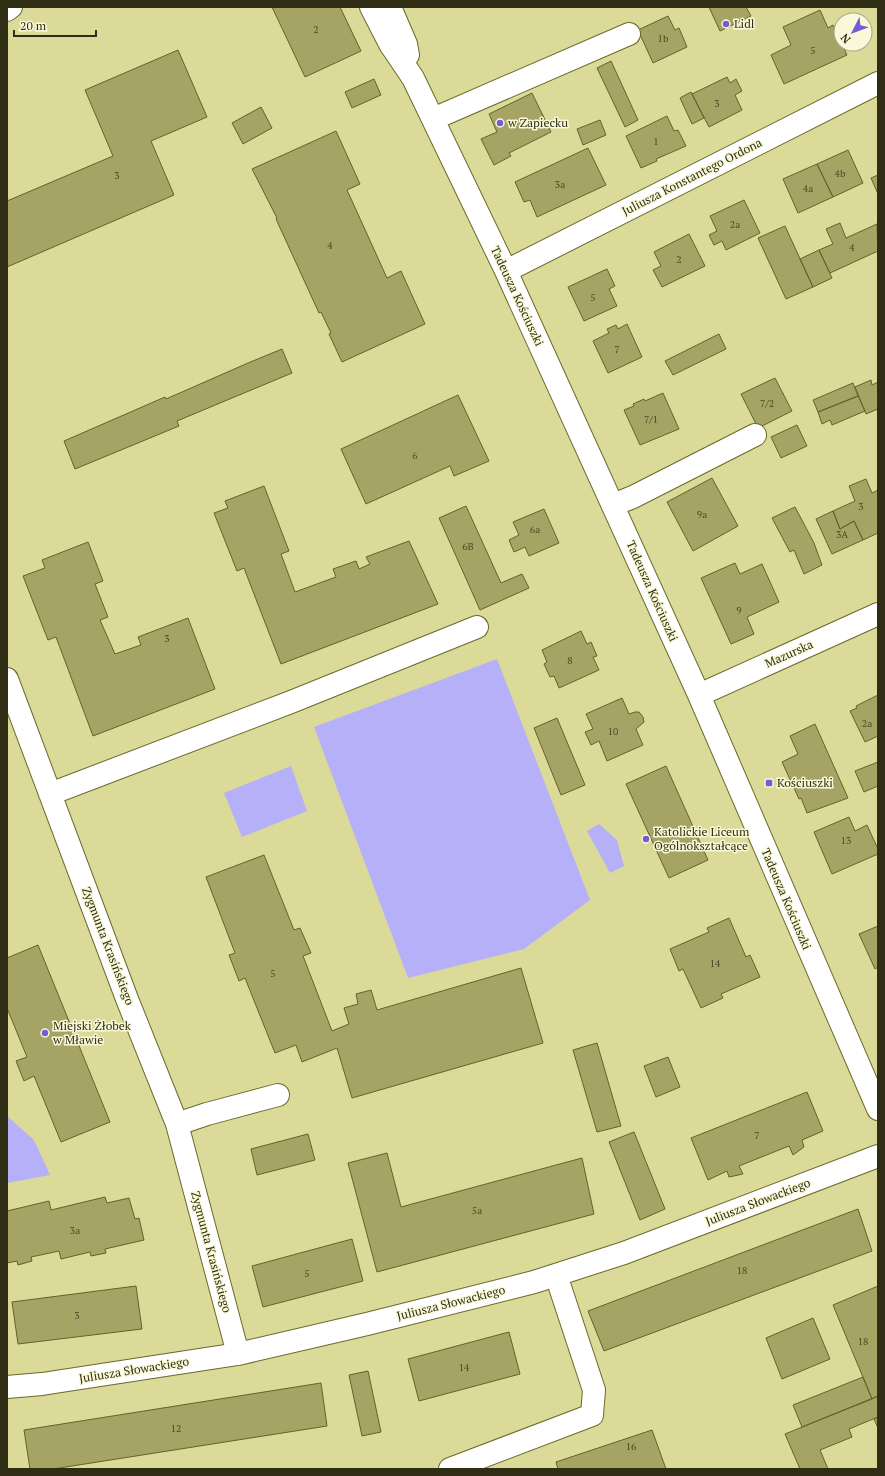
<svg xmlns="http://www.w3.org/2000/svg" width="885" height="1476" viewBox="0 0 885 1476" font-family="'PT Serif',serif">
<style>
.green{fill:#b6b0f9}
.building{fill:#a5a464;stroke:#656323}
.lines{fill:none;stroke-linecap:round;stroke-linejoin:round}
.minor-casing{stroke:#6b692a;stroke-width:24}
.minor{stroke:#fff;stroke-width:22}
.poi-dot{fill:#735dd7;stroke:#f9f9d9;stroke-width:1.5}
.labels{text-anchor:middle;stroke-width:3;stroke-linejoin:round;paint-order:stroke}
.number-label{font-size:10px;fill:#4c4c28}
.poi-label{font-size:12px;fill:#2f2e14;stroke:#f9f9d9;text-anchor:start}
.street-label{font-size:12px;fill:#2f2e14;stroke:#f9f9d9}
</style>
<rect width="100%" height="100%" fill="#dbda99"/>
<path class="green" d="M497,659L590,900L524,949L408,978L314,727Z
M291,766L307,811L242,837L224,793Z
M599,824L617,840L624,866L610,873L587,831Z
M7,1116L34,1140L50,1175L7,1183Z"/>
<path class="building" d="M272,7H340L361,51L305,77Z
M709,7H746L751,16L720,31Z
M820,10L828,28L833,25L847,55L784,84L771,55L791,45L783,27Z
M668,16L675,30L679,28L687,47L653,63L638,30Z
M178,50L207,117L151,141L174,195L7,267V201L113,156L85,90Z
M611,61L638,120L625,127L597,68Z
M727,77L730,83L736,79L742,91L735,95L742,110L709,127L692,94Z
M374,79L381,95L352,108L345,92Z
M691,92L704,118L692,124L680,98Z
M532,93L551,132L509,153L511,156L494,165L481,139L497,132L489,114Z
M261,107L272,128L243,144L232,123Z
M667,116L674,131L678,130L686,146L656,159L657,161L641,168L626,136Z
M600,120L606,135L583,145L577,129Z
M336,131L360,184L347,190L387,278L401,271L425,324L342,362L329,334L331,333L321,312L319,313L276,219L277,218L252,169Z
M588,148L606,185L537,217L530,200L524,202L515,182Z
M848,150L863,183L833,197L817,164Z
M817,164L833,197L798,213L783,179Z
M878,175V194L871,178Z
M744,200L760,233L726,250L722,241L714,245L709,235L717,231L710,216Z
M840,223L846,238L877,224L878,251L830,273L819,250L833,244L826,229Z
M785,226L813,287L786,299L758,238Z
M689,234L705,266L662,287L653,270L661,266L654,252Z
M819,250L832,278L813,287L800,259Z
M607,269L615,286L609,289L617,306L584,321L568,287Z
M627,324L642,357L608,373L593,341L609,333L607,329L616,325L618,329Z
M719,334L726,349L673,375L665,361Z
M282,349L292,373L177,421L179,426L75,469L64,441L165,397L166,399L248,363Z
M775,378L792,411L758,428L741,394Z
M871,380L872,385L878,382V409L866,414L855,387Z
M853,383L858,396L818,412L813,400Z
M663,393L679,429L640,445L624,410L634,406L633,404L644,399L645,401Z
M458,395L489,461L454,476L450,466L366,504L341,449Z
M858,396L865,411L832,425L830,420L822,424L818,412Z
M797,425L807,446L781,458L771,437Z
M712,478L738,526L693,551L667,502Z
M866,479L872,493L878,490V533L863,540L854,521L840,529L833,511L855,501L849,486Z
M264,486L289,551L281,554L295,592L336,577L333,569L356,561L359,569L370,564L366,557L409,541L438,604L281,664L244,568L237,571L214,513L228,508L225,501Z
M466,506L501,583L522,574L529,588L480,610L439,518Z
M795,507L814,543L822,565L804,574L794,550L790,552L772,518Z
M544,509L559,543L529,556L525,547L514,552L509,540L519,535L513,522Z
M833,511L840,529L854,521L863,540L832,554L816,519Z
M88,542L103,581L95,584L108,617L100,620L115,654L141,645L138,637L188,618L215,689L93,736L56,637L48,640L23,576L45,568L42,560Z
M735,563L740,574L762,564L779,602L747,617L754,634L731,644L701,578Z
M581,631L587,644L591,642L597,656L593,657L599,670L559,688L554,676L550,677L544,664L547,662L542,650Z
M878,695V736L865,742L850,711L857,708L856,706Z
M622,698L629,714L635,712H639L643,717L644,722L636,729L643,745L607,761L599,741L591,745L585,732L593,729L586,714Z
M557,718L585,785L561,795L534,728Z
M815,724L848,798L807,813L801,798L799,799L782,762L798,754L790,736Z
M878,762V786L864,792L855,771Z
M666,766L708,860L669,878L626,784Z
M849,817L855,831L867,825L878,849V854L832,874L814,832Z
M264,855L294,930L300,928L311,953L303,956L332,1031L349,1024L344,1008L358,1004L356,994L371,990L377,1010L521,968L543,1043L352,1098L337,1048L302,1062L296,1045L275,1053L245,978L239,981L229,955L235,953L206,877Z
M729,918L746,957L750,955L760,977L721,994L723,998L701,1008L683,969L679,971L670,949L709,932L707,928Z
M878,926V967L875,969L859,934Z
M38,945L110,1122L61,1142L34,1076L24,1081L16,1061L27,1057L7,1008V958Z
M597,1043L621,1126L597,1132L573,1050Z
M668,1057L680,1087L656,1097L644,1066Z
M807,1092L823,1131L802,1140L804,1147L793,1155L789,1146L739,1166L743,1174L729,1177L727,1171L708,1180L691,1138Z
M634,1132L665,1209L640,1220L609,1142Z
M308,1134L315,1160L257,1175L251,1149Z
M387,1153L401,1207L582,1158L594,1214L377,1272L348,1163Z
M105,1197L107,1203L129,1198L135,1219L139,1218L144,1240L105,1249L106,1253L91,1256L90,1252L61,1259L59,1251L31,1257L32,1261L18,1265L17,1261L7,1263V1211L49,1201L51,1210Z
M858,1209L872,1251L604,1351L588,1311Z
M352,1239L363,1281L263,1307L252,1266Z
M136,1286L142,1329L18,1344L12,1302Z
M878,1286V1396L872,1399L833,1305Z
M813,1318L830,1359L782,1379L766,1338Z
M509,1332L520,1374L419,1401L408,1359Z
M368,1371L381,1432L362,1436L349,1375Z
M863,1377L872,1399L802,1427L793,1405Z
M321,1383L327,1426L53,1469H30L24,1430Z
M878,1396V1417L849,1429L852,1437L820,1450L828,1469H800L785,1434Z
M878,1417V1428L874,1419Z
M652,1430L666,1469H558L556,1462Z"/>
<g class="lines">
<g class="minor-casing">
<path id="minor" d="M371,7L390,44L413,78L506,271L699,695L878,1109
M390,7L406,44L408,55
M7,10L11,7
M433,119L629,34
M506,271L878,83
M613,505L633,497L755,435
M7,679L127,999L177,1124L238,1354
M699,695L878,614
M50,794L291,702L477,627
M177,1124L207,1114L278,1095
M7,1387L42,1384L238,1354L367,1324L534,1282L624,1253L878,1156
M450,1469L592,1415L594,1390L556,1275"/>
</g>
<use href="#minor" class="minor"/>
</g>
<g class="poi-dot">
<circle cx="726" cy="24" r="4"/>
<circle cx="500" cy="123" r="4"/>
<rect x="765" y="779" width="8" height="8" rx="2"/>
<circle cx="646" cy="839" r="4"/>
<circle cx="45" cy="1033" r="4"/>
</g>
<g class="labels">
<g class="number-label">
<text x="316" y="33">2</text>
<text x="663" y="42">1b</text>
<text x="813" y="54">5</text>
<text x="717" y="107">3</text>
<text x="656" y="145">1</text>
<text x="840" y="177">4b</text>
<text x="117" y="179">3</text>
<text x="560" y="188">3a</text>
<text x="808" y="192">4a</text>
<text x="735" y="228">2a</text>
<text x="330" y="249">4</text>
<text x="852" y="251">4</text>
<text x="679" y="263">2</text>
<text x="593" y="301">5</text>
<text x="617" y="353">7</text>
<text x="767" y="407">7/2</text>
<text x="651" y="423">7/1</text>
<text x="415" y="459">6</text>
<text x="861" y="510">3</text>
<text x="702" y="518">9a</text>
<text x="535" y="533">6a</text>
<text x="842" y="538">3A</text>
<text x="468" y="550">6B</text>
<text x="739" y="614">9</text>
<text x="167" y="642">3</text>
<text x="570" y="664">8</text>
<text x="867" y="727">2a</text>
<text x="613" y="735">10</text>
<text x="846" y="844">13</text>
<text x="715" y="967">14</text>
<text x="273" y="977">5</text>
<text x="757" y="1139">7</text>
<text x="477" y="1214">5a</text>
<text x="75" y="1234">3a</text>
<text x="742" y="1274">18</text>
<text x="307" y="1277">5</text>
<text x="77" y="1319">3</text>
<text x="863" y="1345">18</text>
<text x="464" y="1371">14</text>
<text x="176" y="1432">12</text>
<text x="631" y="1450">16</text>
</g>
<g class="poi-label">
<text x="734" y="28">Lidl</text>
<text x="508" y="127">w Zapiecku</text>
<text x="777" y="787">Kościuszki</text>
<text x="654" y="836">Katolickie Liceum<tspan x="654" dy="14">Ogólnokształcące</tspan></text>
<text x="53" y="1030">Miejski Żłobek<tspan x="53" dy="14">w Mławie</tspan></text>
</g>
<g class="street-label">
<text transform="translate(692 177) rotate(-27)" y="4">Juliusza Konstantego Ordona</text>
<text transform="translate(517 296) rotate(65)" y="4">Tadeusza Kościuszki</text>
<text transform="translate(652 591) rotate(66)" y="4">Tadeusza Kościuszki</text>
<text transform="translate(789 654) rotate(-24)" y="4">Mazurska</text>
<text transform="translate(786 899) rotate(67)" y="4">Tadeusza Kościuszki</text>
<text transform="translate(108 946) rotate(69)" y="4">Zygmunta Krasińskiego</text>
<text transform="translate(758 1202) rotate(-21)" y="4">Juliusza Słowackiego</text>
<text transform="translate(211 1252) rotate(75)" y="4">Zygmunta Krasińskiego</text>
<text transform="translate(451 1303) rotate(-14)" y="4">Juliusza Słowackiego</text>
<text transform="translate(134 1370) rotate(-9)" y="4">Juliusza Słowackiego</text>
</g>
</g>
<rect width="885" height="1476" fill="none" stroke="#2f2e14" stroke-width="16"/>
<g transform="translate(853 32) rotate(228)"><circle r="19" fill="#f9f9d9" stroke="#a8a88a"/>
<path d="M0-3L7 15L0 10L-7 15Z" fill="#735dd7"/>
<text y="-6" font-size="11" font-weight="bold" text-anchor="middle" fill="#2f2e14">N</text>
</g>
<path d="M14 30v6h82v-6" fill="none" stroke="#2f2e14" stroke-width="2"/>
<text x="20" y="30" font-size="12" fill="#2f2e14" stroke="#f9f9d9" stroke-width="3" paint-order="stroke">20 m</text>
</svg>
